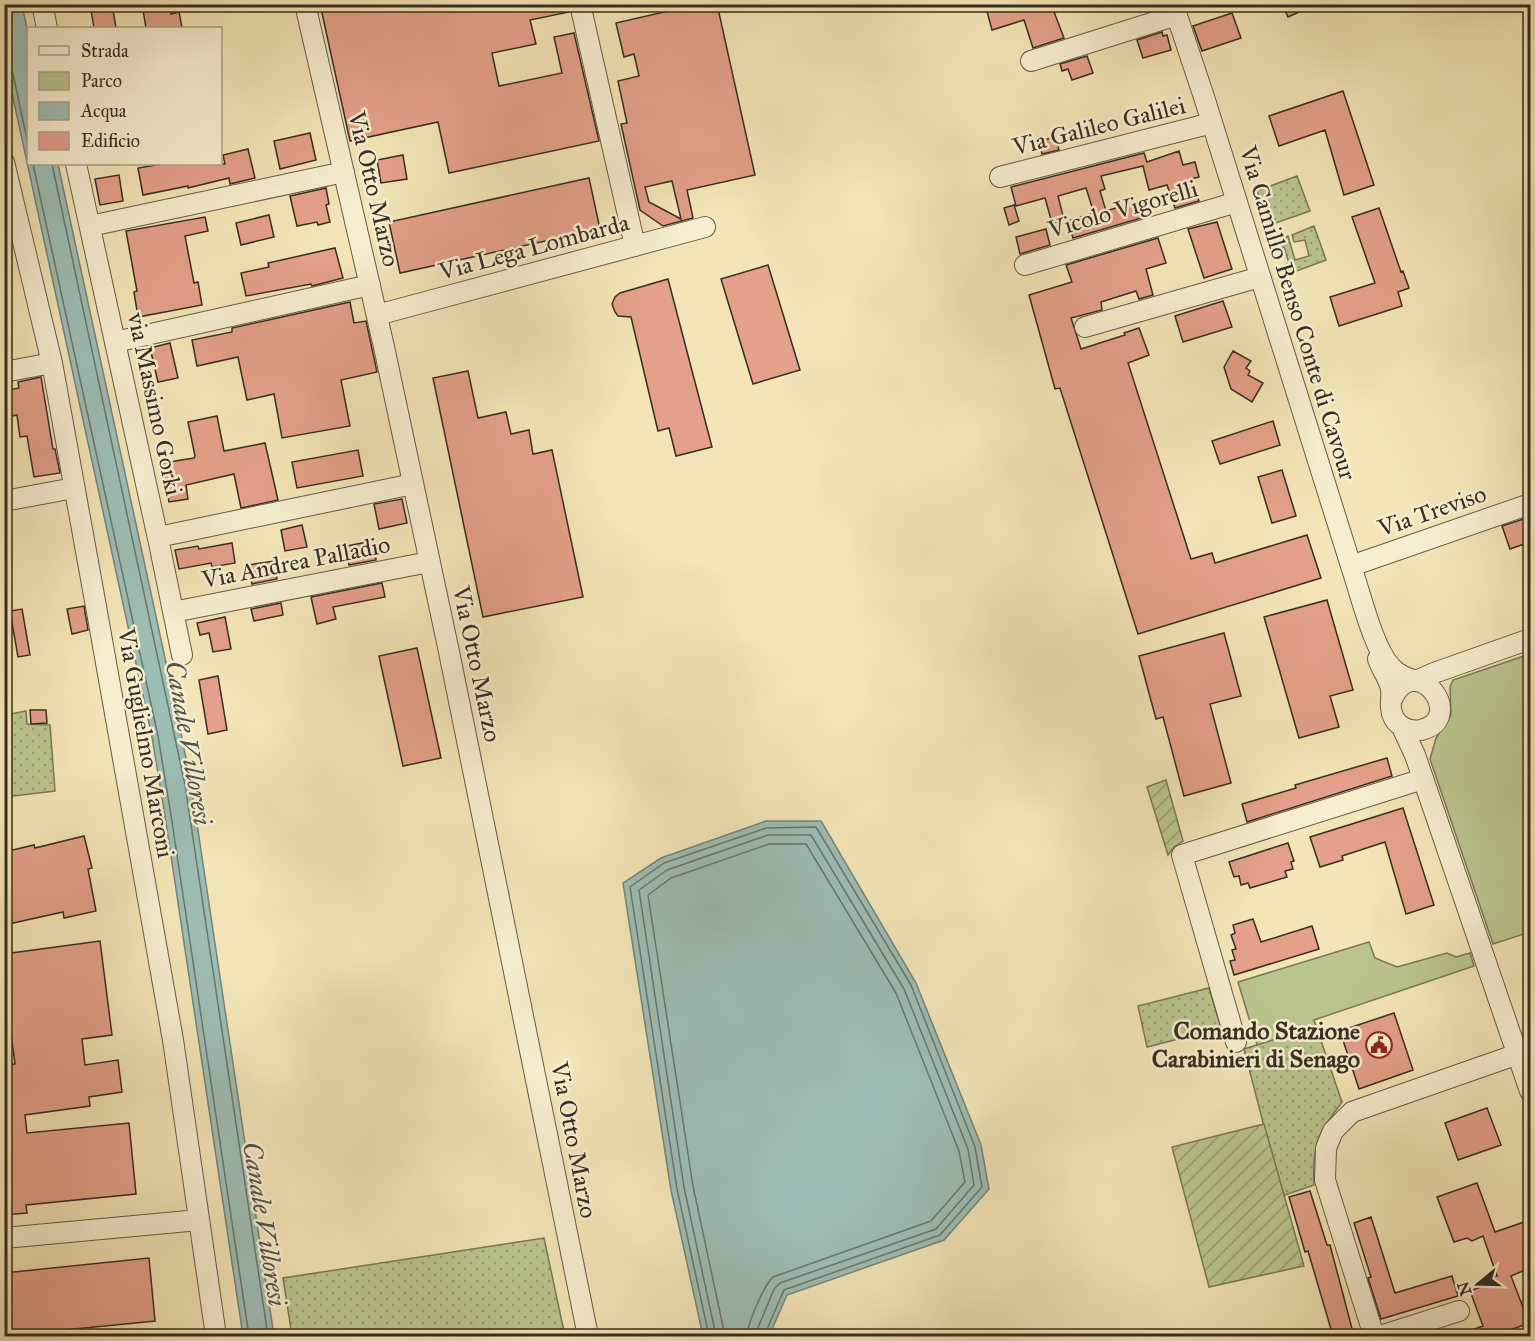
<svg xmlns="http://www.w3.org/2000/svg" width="1535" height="1341" viewBox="0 0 1535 1341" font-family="'IM FELL Great Primer',serif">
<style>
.grass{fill:url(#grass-dots);stroke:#797958;stroke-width:1.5}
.park{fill:#bac58e;stroke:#797958;stroke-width:1.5}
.garden{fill:url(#garden-furrows);stroke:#797958;stroke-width:1.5}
.water{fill:#9dbeb5;stroke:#75847b;stroke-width:1.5}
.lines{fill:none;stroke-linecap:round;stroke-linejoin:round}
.shore{stroke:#6a766c;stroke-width:1.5}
.building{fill:#e4a08a;stroke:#382d23;stroke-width:1.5;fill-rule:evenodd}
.minor-casing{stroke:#675b48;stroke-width:22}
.minor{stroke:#f7eed0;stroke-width:20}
.labels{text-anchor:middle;stroke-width:5;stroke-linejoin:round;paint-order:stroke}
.street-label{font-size:24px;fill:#382d23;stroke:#f7eed0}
.poi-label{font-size:24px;font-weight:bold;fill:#382d23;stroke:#f7eed0;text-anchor:end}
.water-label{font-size:26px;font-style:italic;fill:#515148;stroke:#f7eed0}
</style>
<defs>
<pattern id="grass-dots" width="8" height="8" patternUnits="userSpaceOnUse" patternTransform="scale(1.5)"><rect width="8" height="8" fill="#bac58e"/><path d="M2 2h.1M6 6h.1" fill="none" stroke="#98a074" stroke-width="1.8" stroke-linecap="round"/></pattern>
<pattern id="garden-furrows" width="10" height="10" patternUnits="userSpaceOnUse" patternTransform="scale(1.5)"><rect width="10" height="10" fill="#bac58e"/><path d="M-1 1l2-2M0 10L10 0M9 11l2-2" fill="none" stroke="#98a074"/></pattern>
</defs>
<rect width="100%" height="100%" fill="#f3e5b7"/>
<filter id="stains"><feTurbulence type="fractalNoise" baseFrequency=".00333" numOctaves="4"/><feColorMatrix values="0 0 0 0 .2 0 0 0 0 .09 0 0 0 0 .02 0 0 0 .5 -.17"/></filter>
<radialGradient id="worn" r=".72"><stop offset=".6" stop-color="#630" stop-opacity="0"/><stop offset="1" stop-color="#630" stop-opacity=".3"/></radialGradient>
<path class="grass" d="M1297,176L1310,211L1270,225L1257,191Z
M1314,226L1326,260L1286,275L1283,266L1289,263L1284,247L1277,249L1275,241L1288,236L1295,260L1309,256L1305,240L1294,242L1292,235Z
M26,711L27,724L50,725L55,791L5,797V715Z
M1209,988L1221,1028L1147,1047L1138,1006Z
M1316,1026L1342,1102C1318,1134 1312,1144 1314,1185L1282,1196L1244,1049Z
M544,1238L565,1336H292L283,1278Z"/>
<path class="park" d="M1530,654V932L1493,944L1430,759L1436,738L1451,715L1450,687L1453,680Z
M1369,942L1375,958L1397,967L1447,953L1456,957L1470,953L1474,966L1314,1020L1316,1026L1257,1045L1238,982Z"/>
<path class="garden" d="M1166,780L1183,841L1174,847L1168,855L1147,787Z
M1264,1124L1304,1266L1209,1287L1172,1147Z"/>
<path class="water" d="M4,5H22L28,33V164H58L178,718L191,784L274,1336H243L165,816L152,737L5,61Z
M766,821H821L916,983L981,1145L989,1189L944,1240L787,1295L769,1336H703L671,1190L623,883L661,858Z"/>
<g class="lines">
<path class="shore" d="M4,68L10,69L13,74L28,144
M33,164L158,736L171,815L249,1336
M52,164L185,785L268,1336
M709,1336L677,1189L630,887L664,863L766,828L816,827L911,985L975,1147L982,1187L940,1235L784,1290L764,1336
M716,1336L684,1187L639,890L667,870L768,835H811L904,989L968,1149L974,1185L936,1229L780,1283L774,1289L757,1330L756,1336
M725,1336L693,1186L648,895L671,878L769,844H806L896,993L959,1151L965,1182L931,1221L773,1277C763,1287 748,1322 747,1336"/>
</g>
<path class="building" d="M90,4H112L116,28H94Z
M142,4H169L171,14L179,12L182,28H146Z
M320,4H568L569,12L530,20L536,44L492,53L499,86L562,73L554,37L574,33L599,141L449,173L438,122L350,141Z
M699,4H717L755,175L687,190L693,218L663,226L640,210L621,124L627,123L618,81L639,76L634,54L624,57L616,23ZM672,181L681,219L649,202L645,187Z
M985,4H1051L1064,38L1033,48L1024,20L992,30Z
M1282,4H1317L1288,17Z
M1232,13L1241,38L1202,51L1193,26Z
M1162,32L1163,36L1167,35L1171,50L1143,58L1137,40Z
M1087,56L1093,73L1072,80L1068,69L1062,71L1060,64Z
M1343,91L1374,185L1344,195L1325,130L1279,146L1269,116Z
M310,133L316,160L280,169L274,141Z
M1056,137L1059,150L1042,154L1039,141Z
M248,149L255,178L230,184L229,178L188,188V186L143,195L138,168L162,164H225L223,155Z
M1179,151L1183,165L1195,162L1199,177L1191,179L1199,201L1175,208L1167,185L1149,190L1143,166L1101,176L1105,189L1100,191L1106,211L1143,200L1148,216L1073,238L1068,221L1094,213L1086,188L1058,196L1064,220L1052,223L1045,198L1016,206L1011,187L1144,153L1147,162Z
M403,155L407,179L381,183L377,160Z
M119,175L123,201L100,205L95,179Z
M589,178L600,229L400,273L389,222Z
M326,188L329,204L326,205L330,222L318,225L317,222L297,226L290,196Z
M1014,205L1019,221L1009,225L1004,208Z
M1379,208L1401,272L1403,271L1409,288L1398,292L1402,306L1339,326L1330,297L1375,283L1352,217Z
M269,215L274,237L241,245L236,223Z
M205,217L208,231L185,236L194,283L198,282L202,305L138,317L134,292L137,291L126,231Z
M1217,222L1232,269L1204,278L1188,229Z
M1046,229L1050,245L1020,254L1016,237Z
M1158,238L1166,263L1146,269L1153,295L1139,299L1136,291L1101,302L1102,310L1071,318L1081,349L1125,335L1124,333L1139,328L1149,355L1128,363L1191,559L1212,553L1215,563L1307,535L1321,578L1138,634L1060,388L1055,389L1029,295L1072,282L1066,265Z
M335,248L343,278L312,286L311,284L246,296L241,273L269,267L268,263Z
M768,265L800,370L753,384L721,279Z
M668,279L712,447L676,456L669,428L658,431L631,317L618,316L615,312L612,304L615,297L620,293Z
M1223,301L1232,327L1183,342L1175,316Z
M350,302L354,323L366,321L377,372L341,380L350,426L282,438L274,394L247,400L238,357L197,366L192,340L232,332V328Z
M170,343L178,378L158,382L150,348Z
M1233,351L1251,361L1246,368L1250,371L1248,375L1263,383L1252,402L1231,389L1224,367Z
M468,371L478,418L506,412L511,434L529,430L533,454L552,450L583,597L483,617L433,378Z
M41,377L53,449H55L60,473L34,477L27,436L20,437L17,415L4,418V391L19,388L18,382Z
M217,416L224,451L265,443L278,500L241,508L234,474L186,485L188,499L169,502L162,463L194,458L195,456L188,422Z
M1273,421L1280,445L1220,464L1212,441Z
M358,450L363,476L297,488L292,462Z
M1282,470L1296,516L1272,523L1258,477Z
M402,499L407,523L379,529L374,504Z
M1530,517V542L1510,549L1502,526Z
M302,525L307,547L285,551L281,530Z
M373,541L376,560L349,565L346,546Z
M232,543L235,563L212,567L211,563L179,569L175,550L198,546L199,549Z
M274,561L277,579L252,584L248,565Z
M382,583L385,597L333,607L336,619L317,624L311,597Z
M1327,600L1353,690L1330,696L1339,727L1299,738L1264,617Z
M281,603L283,615L254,621L251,609Z
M84,606L88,630L72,634L67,609Z
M22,609L30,655L18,657L10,611Z
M225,617L231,649L213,652L209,633L200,635L197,623Z
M1224,633L1241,696L1210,704L1231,783L1184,796L1163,717L1156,719L1139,656Z
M417,648L441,758L403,766L379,656Z
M218,676L227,730L208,734L199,680Z
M30,710H46L47,723L31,724Z
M1387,758L1392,776L1247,822L1242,804L1296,788L1295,785Z
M1403,808L1434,905L1406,914L1385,842L1342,856L1343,860L1320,867L1310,837Z
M84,836L92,868L88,869L96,911L64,918L63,912L4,925V852L34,845L35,848Z
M1288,843L1294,861L1291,862L1293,869L1285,871L1287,877L1250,888L1248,883L1241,885L1239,876L1234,877L1229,862Z
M1253,919L1261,942L1312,926L1319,949L1234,975L1230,961L1235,960L1232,950L1236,949L1231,935L1235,933L1233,925Z
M100,941L112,1035L82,1039L85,1065L118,1060L122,1092L89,1097L90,1106L25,1115L27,1133L129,1123L136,1194L26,1205L27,1213L4,1215V1066L15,1064L4,983V954Z
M1394,1013L1413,1070L1359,1089L1340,1031Z
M1487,1108L1501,1145L1458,1160L1445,1123Z
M1477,1183L1495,1232L1527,1221L1530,1230V1268L1511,1276L1529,1323L1494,1336H1457V1335L1483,1326L1470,1291L1486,1285L1489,1278L1497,1276L1483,1236L1472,1241L1467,1238L1454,1242L1437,1197Z
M1310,1191L1327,1245H1330L1354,1336H1333L1308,1251L1305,1252L1289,1197Z
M1371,1217L1395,1293L1452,1276L1458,1296L1381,1319L1368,1278L1371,1277L1354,1223Z
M149,1258L155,1321L4,1336V1273Z"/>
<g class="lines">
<g class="minor-casing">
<path id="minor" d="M42,4L47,28
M305,4L384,347L448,647L588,1336
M580,4L635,246
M1173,4L1204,97L1351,566C1360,592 1373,648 1391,667C1398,675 1407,678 1416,681L1434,673L1530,639
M1031,61L1177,15
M4,162L52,363L97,612L173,1040L216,1336
M76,164L159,543L182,655
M1000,177L1212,123
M90,226L344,172
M1025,265L1237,202
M377,315L705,227
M1085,327L1260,277
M115,342L370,285
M4,372L52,363
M4,501L74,488
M158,537L413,484
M1351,566L1530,504
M173,612L429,562
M1378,659C1381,668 1387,676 1390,685C1393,693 1390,700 1391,708C1392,723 1406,733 1421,730C1468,719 1416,648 1392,699
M1402,727L1415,755L1530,1091
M1236,1042L1182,855L1423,779
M4,1238L199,1220
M1374,1336L1325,1180L1326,1148L1333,1131L1352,1112L1518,1054
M1380,1336L1459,1311"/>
</g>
<use href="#minor" class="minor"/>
</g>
<defs>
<g id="civic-ring" transform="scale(1.35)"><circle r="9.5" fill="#f7eed0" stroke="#8f2418" stroke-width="1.5"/><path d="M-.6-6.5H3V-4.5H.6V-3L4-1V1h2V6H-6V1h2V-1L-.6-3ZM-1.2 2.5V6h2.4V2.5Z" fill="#8f2418"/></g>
</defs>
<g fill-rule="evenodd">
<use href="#civic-ring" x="1379" y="1045"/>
</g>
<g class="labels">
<g class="street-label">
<text transform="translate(1099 126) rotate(-14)" y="8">Via Galileo Galilei</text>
<text transform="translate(374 189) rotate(77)" y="8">Via Otto Marzo</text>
<text transform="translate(1123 209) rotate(-16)" y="8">Vicolo Vigorelli</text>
<text transform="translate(534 247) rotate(-15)" y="8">Via Lega Lombarda</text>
<text transform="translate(1298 313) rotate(73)" y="8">Via Camillo Benso Conte di Cavour</text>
<text transform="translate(155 404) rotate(78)" y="8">via Massimo Gorki</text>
<text transform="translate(1432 511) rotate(-19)" y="8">Via Treviso</text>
<text transform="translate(296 562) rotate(-11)" y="8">Via Andrea Palladio</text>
<text transform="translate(477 664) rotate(78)" y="8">Via Otto Marzo</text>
<text transform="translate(146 743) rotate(80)" y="8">Via Guglielmo Marconi</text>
<text transform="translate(574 1140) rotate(79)" y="8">Via Otto Marzo</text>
</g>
<g class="poi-label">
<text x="1360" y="1039">Comando Stazione<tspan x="1360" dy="28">Carabinieri di Senago</tspan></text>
</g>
<g class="water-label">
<text transform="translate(189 743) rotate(80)" y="9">Canale Villoresi</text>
<text transform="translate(265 1224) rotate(81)" y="9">Canale Villoresi</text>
</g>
</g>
<rect width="1535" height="1341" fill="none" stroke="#f3e5b7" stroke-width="24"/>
<rect x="6" y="6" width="1523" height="1329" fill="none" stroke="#382d23" stroke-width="3"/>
<rect x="12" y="12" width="1511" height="1317" fill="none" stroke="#382d23" stroke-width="1.5"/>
<rect x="27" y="27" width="195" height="138" fill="#f7eed0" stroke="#aba18b" stroke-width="1.5"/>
<rect x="39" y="46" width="30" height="9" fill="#f7eed0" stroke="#aba18b" stroke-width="1.5"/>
<text x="81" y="57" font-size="18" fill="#382d23">Strada</text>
<rect x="39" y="72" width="30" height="18" fill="#bac58e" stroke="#aba18b" stroke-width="1.5"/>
<text x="81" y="87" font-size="18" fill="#382d23">Parco</text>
<rect x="39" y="102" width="30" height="18" fill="#9dbeb5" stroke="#aba18b" stroke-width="1.5"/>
<text x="81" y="117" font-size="18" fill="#382d23">Acqua</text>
<rect x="39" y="132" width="30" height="18" fill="#e4a08a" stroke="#aba18b" stroke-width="1.5"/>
<text x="81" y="147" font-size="18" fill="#382d23">Edificio</text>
<g transform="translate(1478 1284) rotate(251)" stroke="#f7eed0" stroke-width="4.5" paint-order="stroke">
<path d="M0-4.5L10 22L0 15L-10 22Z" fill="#382d23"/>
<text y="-9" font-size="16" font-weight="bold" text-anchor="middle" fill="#382d23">N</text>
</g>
<rect width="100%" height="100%" filter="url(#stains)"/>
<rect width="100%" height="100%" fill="url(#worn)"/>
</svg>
